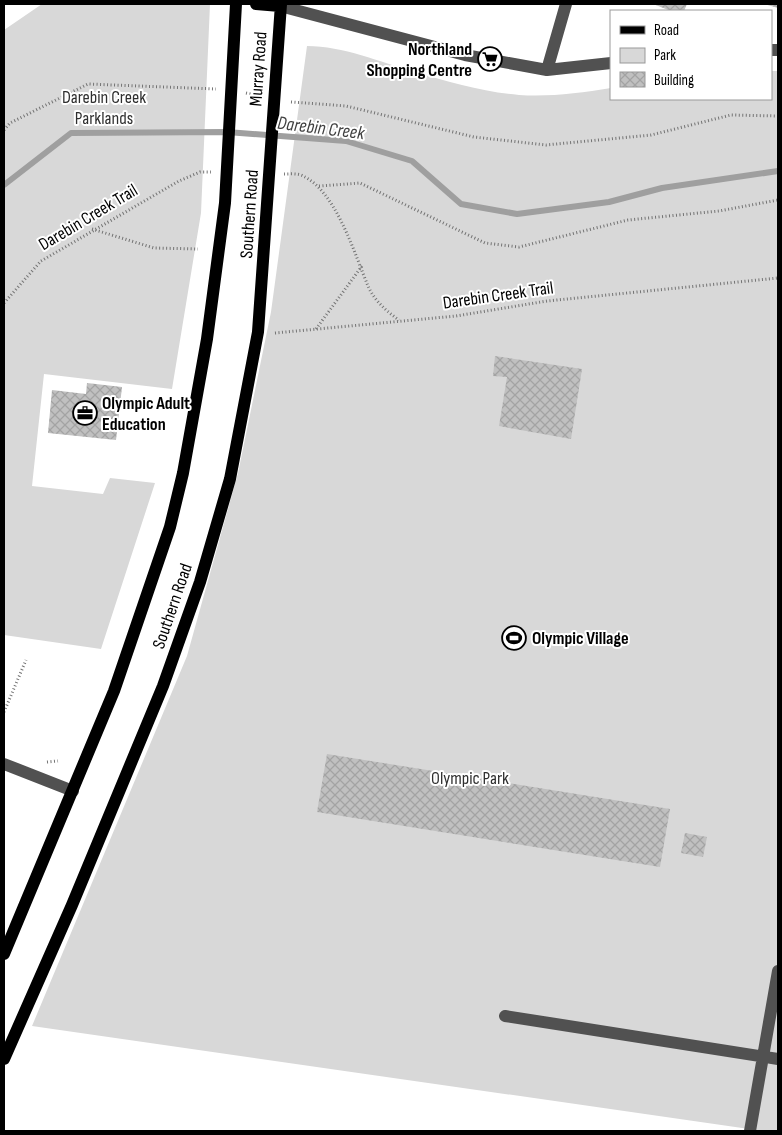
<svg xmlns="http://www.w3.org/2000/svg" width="782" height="1135" viewBox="0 0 782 1135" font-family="'Sofia Sans Condensed',sans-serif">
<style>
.green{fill:#d8d8d8}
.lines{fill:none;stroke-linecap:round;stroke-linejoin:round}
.stream{stroke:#9f9f9f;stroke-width:6}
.building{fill:url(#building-cross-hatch)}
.path{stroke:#737373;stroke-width:3;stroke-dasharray:1 2.5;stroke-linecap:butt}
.minor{stroke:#515151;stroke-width:12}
.major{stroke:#000;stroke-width:12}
.labels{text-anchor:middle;stroke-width:4;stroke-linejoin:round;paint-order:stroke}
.poi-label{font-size:18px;font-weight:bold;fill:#000;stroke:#fff;text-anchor:start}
.street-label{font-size:18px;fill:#000;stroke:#fff}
.park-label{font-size:18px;fill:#2f2f2f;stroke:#fff}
.water-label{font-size:19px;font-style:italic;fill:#404040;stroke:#fff}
</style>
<defs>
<pattern id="building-cross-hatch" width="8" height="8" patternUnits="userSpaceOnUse" patternTransform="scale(1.25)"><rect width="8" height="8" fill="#c0c0c0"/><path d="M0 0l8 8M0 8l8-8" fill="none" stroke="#a3a3a3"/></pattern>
</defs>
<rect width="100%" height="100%" fill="#fff"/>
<path class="green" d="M42,4H210L201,213L172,389L44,374L32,486L103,494L110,478L155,483L101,649L4,635V30Z
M307,46C343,46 380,62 415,72C449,82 483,92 519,95C550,97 580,93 611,88V99H771V71H778V1131H763L32,1026L187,656L238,473L271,312Z"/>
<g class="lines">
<path class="stream" d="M4,185L71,133L227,132L346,141L412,161L461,204L517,214L609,202L662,188L778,171"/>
</g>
<path class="building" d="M653,4H687L684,11H671Z
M764,4H778V8Z
M495,356L582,369L571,439L499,426L507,377L493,376Z
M87,383L122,387L116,440L48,433L52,390L86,394Z
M327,754L670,809L660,867L317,812Z
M685,833L707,837L703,857L681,853Z"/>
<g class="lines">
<path class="path" d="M246,93L260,96
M291,102L346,106L474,137L546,145L651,135L731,115L778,116
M4,130L10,123L88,84L216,89
M284,174C290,174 298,173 303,176C336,191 355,255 368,286C374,300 386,311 399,320
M319,186L360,183L485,243L519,247L628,220L719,211L778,200
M92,229L154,248L198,249
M4,303L41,261L179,181L200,172H211
M316,329L362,266
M275,333L456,316L547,301L778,278
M4,712L26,660
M47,762L58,761"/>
<path class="minor" d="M280,6L465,55L547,70L611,63
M771,50H778
M547,70L566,4
M4,764L73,791
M505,1016L778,1059
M750,1131L778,971"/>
<path class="major" d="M256,4L280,6
M4,954L114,691L170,527L183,473L207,339L225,203L236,4
M4,1059L72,905L163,686L200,582L230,479L258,332L281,4"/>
</g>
<defs>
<g id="supermarket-ring" transform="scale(1.25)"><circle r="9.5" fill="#fff" stroke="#000" stroke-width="1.5"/><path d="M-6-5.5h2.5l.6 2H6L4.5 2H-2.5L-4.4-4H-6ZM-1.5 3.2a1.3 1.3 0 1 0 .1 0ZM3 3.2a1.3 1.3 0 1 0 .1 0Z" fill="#000"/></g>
<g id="office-ring" transform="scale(1.25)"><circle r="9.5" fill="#fff" stroke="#000" stroke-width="1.5"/><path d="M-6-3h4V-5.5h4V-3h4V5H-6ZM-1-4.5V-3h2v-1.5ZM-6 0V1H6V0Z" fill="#000"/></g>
<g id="stadium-ring" transform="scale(1.25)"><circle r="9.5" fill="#fff" stroke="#000" stroke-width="1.5"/><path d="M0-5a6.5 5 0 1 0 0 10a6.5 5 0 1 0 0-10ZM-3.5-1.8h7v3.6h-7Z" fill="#000"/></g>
</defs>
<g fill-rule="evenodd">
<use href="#supermarket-ring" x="490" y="59"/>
<use href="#office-ring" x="85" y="413"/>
<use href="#stadium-ring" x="514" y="638"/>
</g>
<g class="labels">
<g class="poi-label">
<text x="472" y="55" text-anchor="end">Northland<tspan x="472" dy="21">Shopping Centre</tspan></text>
<text x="102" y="409">Olympic Adult<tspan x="102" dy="21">Education</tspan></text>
<text x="532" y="644">Olympic Village</text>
</g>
<g class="street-label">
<text transform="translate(258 69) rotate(-86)" y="6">Murray Road</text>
<text transform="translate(249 214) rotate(-86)" y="6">Southern Road</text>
<text transform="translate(88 217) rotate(-31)" y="6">Darebin Creek Trail</text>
<text transform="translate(498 295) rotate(-8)" y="6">Darebin Creek Trail</text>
<text transform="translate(172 606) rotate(-71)" y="6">Southern Road</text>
</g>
<g class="park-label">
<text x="104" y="103">Darebin Creek<tspan x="104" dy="21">Parklands</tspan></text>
<text x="470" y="784">Olympic Park</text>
</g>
<g class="water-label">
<text transform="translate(321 127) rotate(7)" y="7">Darebin Creek</text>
</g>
</g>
<rect width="782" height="1135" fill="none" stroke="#000000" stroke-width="10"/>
<rect x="610" y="10" width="162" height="90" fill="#ffffff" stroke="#999999"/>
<rect x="620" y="26" width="25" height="8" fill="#000000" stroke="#999999"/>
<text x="654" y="35" font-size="15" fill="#000000">Road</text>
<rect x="620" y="48" width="25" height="15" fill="#d8d8d8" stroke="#999999"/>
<text x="654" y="60" font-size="15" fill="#000000">Park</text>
<rect x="620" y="72" width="25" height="15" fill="url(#building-cross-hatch)" stroke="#999999"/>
<text x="654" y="85" font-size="15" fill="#000000">Building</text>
</svg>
